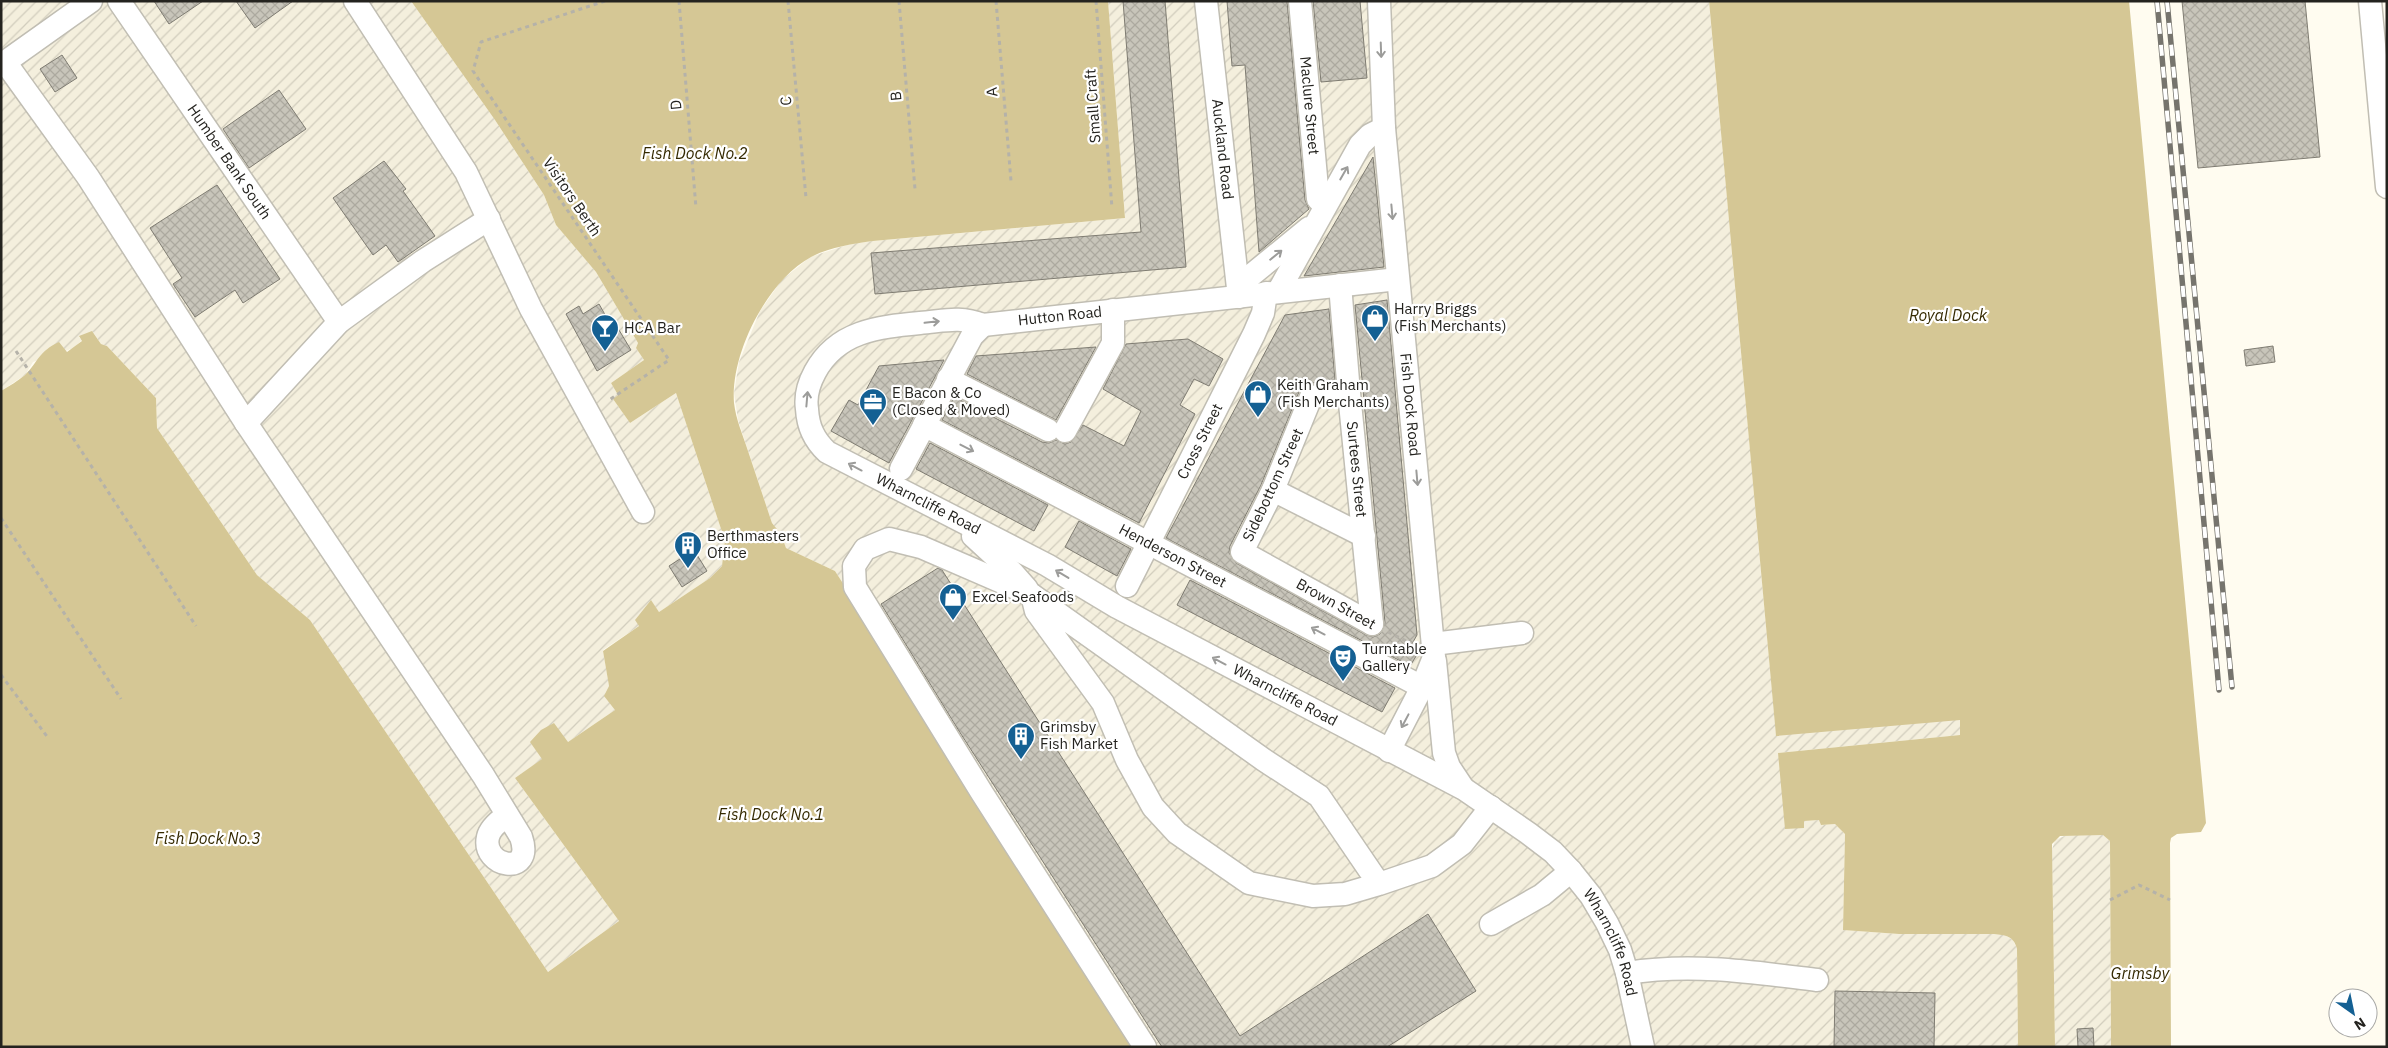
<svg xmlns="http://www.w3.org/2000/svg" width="2388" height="1048" viewBox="0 0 2388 1048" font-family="'IBM Plex Sans',sans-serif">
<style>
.industrial{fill:url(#industrial-furrows)}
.water{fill:#d5c795}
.building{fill:url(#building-cross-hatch);stroke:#7f7c72}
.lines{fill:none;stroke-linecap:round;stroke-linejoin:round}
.minor-casing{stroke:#c1beb3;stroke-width:25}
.path{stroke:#b5b2a9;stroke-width:3;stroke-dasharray:4 4;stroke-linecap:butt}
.minor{stroke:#fff;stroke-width:22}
.rail-casing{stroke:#76746d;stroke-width:5.5}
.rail{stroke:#fff;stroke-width:4;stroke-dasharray:11;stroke-linecap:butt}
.oneway{stroke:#9c9c9a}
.labels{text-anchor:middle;stroke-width:4.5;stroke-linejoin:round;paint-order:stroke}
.street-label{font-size:15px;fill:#24231f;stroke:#fff}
.poi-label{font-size:15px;fill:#24231f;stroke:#fff;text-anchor:start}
.water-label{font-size:16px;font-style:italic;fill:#342900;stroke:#fff}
</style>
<defs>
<pattern id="industrial-furrows" width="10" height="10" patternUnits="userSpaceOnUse" patternTransform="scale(1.25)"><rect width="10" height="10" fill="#f4efdd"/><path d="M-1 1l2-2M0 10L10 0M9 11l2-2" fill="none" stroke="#d1cdbd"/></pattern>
<pattern id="building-cross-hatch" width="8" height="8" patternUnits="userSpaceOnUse" patternTransform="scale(1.25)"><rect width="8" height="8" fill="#c8c5ba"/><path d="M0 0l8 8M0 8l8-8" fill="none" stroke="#aca99f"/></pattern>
</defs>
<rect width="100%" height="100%" fill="#fffcf0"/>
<path class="industrial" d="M1,1H411L495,120L544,195L556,225L596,272L638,343L636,348L644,360L611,383L618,395L613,399L630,423L676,393L725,541V555L722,566L710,578L659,612L651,601L639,626L603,650L609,686L607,693L615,710L515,778L619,921L548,972L310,620L257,575L157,428L156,398L107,346L101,344L93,332L79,337L82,340L74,348L33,362L25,375L1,391Z
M1108,1H1709L1776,735L1960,719V735L1778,753L1804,827V821L1820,820L1821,825L1835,824L1845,834L1843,930L1899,934H1994L2005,935L2013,940L2017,949L2018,1047H1140L835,571L786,548L781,534L772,523L738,420L734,393L739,362L760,311L781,281L810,257L850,244L873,241L1125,218Z
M2069,834L2103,835L2110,841L2111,1047H2055L2052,850L2055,840Z"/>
<path class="water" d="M411,1H1108L1125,218L873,241C852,244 830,247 811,257C767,281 730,354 734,403C736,420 743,435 748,451C756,475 764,499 772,523L781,534L786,548L835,571L1140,1047H1V391C9,386 18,381 25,375C38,362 39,351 59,342L67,352L82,341L79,336L92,331L101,344L107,346L156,398L157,428L257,575L310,620L548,972L619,921L515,778L542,759L530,742L541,730L554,723L568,742L615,710L604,696L609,686L603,651L639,626L635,620L651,600L659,612L710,578L722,566L725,541L676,393L630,423L613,399L618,395L611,383L644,360L636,348L638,343L596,272L556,225L544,195L495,120Z
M1709,1H2129L2206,823L2201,832L2177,834L2171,838L2170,843L2171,1047H2111L2110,841L2103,835L2060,836L2052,844L2055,1047H2018L2017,949C2014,936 2005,935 1994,934H1899L1843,930L1845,834L1835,824L1821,825L1819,820L1804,821V828L1785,829L1778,753L1960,735V720L1776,736Z"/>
<path class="building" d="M154,1H203L169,24Z
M236,1H293L255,28Z
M1123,1H1165L1186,267L875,294L871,253L1141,232Z
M1227,1H1287L1305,200L1309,209L1259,252L1245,65L1232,66Z
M1313,1H1360L1367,78L1321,82Z
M2182,1H2305L2320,157L2198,168Z
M62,55L77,78L55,92L40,69Z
M279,90L306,129L249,168L223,129Z
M1373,157L1384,267L1304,276L1336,221Z
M384,161L406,189L403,191L435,236L398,262L386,245L373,255L333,198Z
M217,185L280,279L243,303L235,290L195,317L173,284L182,278L150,228Z
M1387,300L1417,635L1409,649L1418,653L1410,666L1166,538L1285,315L1329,309L1335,380L1306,384L1299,392L1261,485L1230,546L1229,553L1236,563L1366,635L1373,637L1380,634L1385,623L1355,305Z
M599,304L612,327L616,325L631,350L597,371L566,314L579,306L583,314Z
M1188,339L1223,359L1209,386L1194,379L1180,405L1195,414L1139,523L942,420L954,397L1042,442L1049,443L1056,440L1065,444L1071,442L1083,425L1124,446L1141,411L1103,389L1126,344Z
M2273,346L2275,362L2246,366L2244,350Z
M1096,347L1056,420L967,374L976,356Z
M944,360L889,463L831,431L849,400L858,405L879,366Z
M930,443L1048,505L1034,531L916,469Z
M1079,521L1131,549L1117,576L1065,547Z
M694,550L707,571L682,587L669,566Z
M938,568L942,570L1240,1036L1428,914L1476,991L1387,1047H1162L959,731L881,604Z
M1190,580L1395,688L1382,712L1177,605Z
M1835,991L1935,993L1934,1047H1834Z
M2093,1028L2094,1047H2078L2077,1029Z"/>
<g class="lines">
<g class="minor-casing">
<g id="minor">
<path id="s1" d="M119,1L339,322"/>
<path d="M355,1L466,172L531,309L643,512"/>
<path id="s2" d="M1206,1L1239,297"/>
<path id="s3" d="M1300,1L1318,199L1325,206"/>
<path id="s4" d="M1379,1L1384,128L1434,657L1422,687L1389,751"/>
<path d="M2370,1L2387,187"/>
<path d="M1,62H5L88,177L246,423L483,775L521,837C535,878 481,867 488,837C490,828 499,821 506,816"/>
<path d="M1,65L91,1"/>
<path id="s5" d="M1398,279L983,325C959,316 945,321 920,323C878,327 837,331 815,372C809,383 805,396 807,409C808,427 814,440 827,452L1047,565L1117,607L1464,789L1528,833L1553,852L1571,871L1591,896L1607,923L1620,950L1627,973L1643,1047"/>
<path id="s6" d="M1340,285L1349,393L1372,624"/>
<path d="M1238,286L1309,228"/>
<path d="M1278,292L1360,145L1370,135L1384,128"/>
<path d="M948,379L1048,430"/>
<path d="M1349,393L1311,397L1273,490L1242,552L1372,624"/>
<path d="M246,423L339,322L423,261L489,219"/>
<path id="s7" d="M924,425L1422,687"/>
<path d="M1065,431L1113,343V310"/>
<path d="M901,469L972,336L983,325"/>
<path d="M1273,490L1364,536"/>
<path d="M973,536L1012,572L1027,589"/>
<path id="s8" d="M1127,586L1254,334L1263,313L1266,293"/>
<path d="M1032,595L921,547L889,539L865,549L854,566L855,587L982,793L1145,1047"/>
<path d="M1433,644L1522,633"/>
<path d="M1435,661L1444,753L1449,767L1463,788"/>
<path d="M1379,884L1319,796L1264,760L1032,595L1036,611L1103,703L1127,760L1153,807L1177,833L1249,883L1313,896L1345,894L1379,884L1432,866L1462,844L1491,807"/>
<path d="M1491,924L1542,895L1571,871"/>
<path d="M1627,973C1692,963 1752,972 1817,980"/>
</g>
</g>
<path class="path" d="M605,1L481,42L473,71L669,360L609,400
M679,1L696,208
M788,1L806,198
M899,1L915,189
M996,1L1011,181
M1096,1L1112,208
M16,351L196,626
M1,518L121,699
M1388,632L1414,645
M1,675L49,739
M2110,900L2139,885L2170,900"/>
<use href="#minor" class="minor"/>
<g class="rail-casing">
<path id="rail" d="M2157,1L2219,690
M2167,1L2232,687"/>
</g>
<use href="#rail" class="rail"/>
</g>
<defs><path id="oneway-shaft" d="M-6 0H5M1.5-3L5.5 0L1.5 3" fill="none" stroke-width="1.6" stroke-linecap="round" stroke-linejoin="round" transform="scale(1.25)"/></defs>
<g class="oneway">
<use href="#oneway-shaft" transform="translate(1381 50) rotate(88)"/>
<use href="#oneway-shaft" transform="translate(1344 173) rotate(-60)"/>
<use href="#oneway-shaft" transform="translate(1392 212) rotate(85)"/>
<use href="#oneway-shaft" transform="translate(1276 255) rotate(-39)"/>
<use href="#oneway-shaft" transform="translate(932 322) rotate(-6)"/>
<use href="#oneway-shaft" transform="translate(807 399) rotate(-85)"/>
<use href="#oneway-shaft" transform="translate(967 448) rotate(27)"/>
<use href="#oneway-shaft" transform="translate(855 467) rotate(-152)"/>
<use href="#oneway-shaft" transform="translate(1417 478) rotate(85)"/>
<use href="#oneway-shaft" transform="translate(1062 574) rotate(-149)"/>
<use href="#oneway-shaft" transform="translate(1318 631) rotate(-152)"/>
<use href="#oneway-shaft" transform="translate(1219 661) rotate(-152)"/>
<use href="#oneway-shaft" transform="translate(1405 721) rotate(118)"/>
</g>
<defs>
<g id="shop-pin" transform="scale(1.4375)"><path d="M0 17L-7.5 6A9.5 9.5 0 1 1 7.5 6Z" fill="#146093" stroke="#fff"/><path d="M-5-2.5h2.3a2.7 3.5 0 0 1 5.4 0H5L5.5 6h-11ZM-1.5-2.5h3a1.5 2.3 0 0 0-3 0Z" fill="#fff"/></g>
<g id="bar-pin" transform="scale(1.4375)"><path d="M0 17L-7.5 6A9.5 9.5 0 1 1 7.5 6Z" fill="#146093" stroke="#fff"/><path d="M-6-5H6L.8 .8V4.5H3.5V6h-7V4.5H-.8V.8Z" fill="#fff"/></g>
<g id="office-pin" transform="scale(1.4375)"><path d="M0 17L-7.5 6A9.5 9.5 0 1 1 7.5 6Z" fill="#146093" stroke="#fff"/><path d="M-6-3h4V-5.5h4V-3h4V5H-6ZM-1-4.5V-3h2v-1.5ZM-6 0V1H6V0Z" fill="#fff"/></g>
<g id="building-pin" transform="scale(1.4375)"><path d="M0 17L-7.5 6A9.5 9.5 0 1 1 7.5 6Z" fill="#146093" stroke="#fff"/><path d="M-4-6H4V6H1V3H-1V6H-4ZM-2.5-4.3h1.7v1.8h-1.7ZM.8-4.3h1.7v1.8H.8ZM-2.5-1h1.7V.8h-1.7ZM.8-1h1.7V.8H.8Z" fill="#fff"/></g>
<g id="theatre-pin" transform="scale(1.4375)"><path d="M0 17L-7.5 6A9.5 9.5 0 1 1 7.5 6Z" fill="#146093" stroke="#fff"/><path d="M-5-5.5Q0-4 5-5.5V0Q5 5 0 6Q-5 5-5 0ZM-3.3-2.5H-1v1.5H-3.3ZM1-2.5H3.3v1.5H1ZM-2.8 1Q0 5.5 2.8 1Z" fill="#fff"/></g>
</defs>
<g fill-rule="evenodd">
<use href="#shop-pin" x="1375" y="318"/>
<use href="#bar-pin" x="605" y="328"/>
<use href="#shop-pin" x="1258" y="394"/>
<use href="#office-pin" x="873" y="402"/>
<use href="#building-pin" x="688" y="545"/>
<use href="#shop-pin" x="953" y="597"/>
<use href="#theatre-pin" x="1343" y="658"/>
<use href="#building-pin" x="1021" y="736"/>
</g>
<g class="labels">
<g class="street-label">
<text transform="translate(992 92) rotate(-95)" y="5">A</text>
<text transform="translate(896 96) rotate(-95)" y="5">B</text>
<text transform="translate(786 101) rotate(-95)" y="5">C</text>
<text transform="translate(676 105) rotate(-95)" y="5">D</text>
<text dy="5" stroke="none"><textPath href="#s3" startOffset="105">Maclure Street</textPath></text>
<text transform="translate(1093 106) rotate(-94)" y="5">Small Craft</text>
<text dy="5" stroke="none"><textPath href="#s2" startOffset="149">Auckland Road</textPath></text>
<text dy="5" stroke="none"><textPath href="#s1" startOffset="195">Humber Bank South</textPath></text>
<text transform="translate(572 197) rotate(56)" y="5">Visitors Berth</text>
<text transform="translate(1060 316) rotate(-6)" y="5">Hutton Road</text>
<text dy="5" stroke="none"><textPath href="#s4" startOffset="405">Fish Dock Road</textPath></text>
<text dy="5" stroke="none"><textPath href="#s8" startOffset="162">Cross Street</textPath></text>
<text dy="5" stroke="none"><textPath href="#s6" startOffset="185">Surtees Street</textPath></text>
<text transform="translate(1273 485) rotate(-65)" y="5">Sidebottom Street</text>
<text dy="5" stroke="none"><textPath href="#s5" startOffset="804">Wharncliffe Road</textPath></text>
<text dy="5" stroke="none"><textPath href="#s7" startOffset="281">Henderson Street</textPath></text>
<text transform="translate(1336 604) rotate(29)" y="5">Brown Street</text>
<text dy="5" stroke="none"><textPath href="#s5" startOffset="1209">Wharncliffe Road</textPath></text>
<text dy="5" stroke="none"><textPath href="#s5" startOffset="1629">Wharncliffe Road</textPath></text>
</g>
<g class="poi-label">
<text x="1394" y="314">Harry Briggs<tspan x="1394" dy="17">(Fish Merchants)</tspan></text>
<text x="624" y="333">HCA Bar</text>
<text x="1277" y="390">Keith Graham<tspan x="1277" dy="17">(Fish Merchants)</tspan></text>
<text x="892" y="398">E Bacon &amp; Co<tspan x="892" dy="17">(Closed &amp; Moved)</tspan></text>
<text x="707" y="541">Berthmasters<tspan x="707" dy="17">Office</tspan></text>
<text x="972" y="602">Excel Seafoods</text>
<text x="1362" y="654">Turntable<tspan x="1362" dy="17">Gallery</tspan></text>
<text x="1040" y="732">Grimsby<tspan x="1040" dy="17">Fish Market</tspan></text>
</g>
<g class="water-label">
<text x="695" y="159">Fish Dock No.2</text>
<text x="1948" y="321">Royal Dock</text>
<text x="771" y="820">Fish Dock No.1</text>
<text x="208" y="844">Fish Dock No.3</text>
<text x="2140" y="979">Grimsby</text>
</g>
</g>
<rect width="2388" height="1048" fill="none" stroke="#24231f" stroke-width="5"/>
<g transform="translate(2353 1013) rotate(147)"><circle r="24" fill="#ffffff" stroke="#a7a7a5"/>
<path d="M0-4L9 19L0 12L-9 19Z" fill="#146093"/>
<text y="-8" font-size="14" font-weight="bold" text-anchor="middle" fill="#24231f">N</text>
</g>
</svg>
